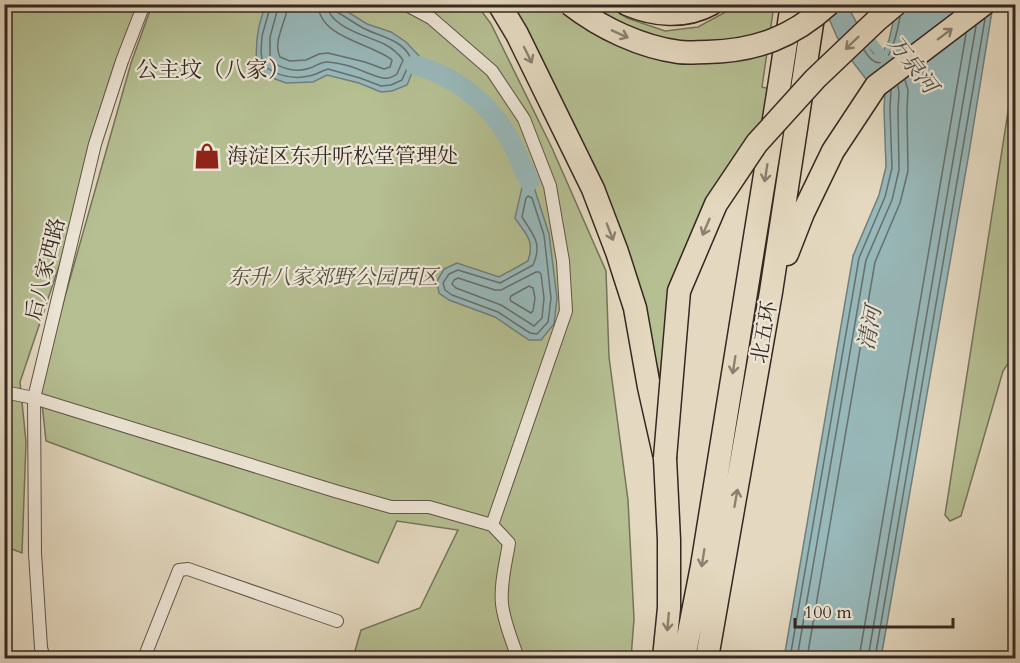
<svg xmlns="http://www.w3.org/2000/svg" width="1020" height="663" viewBox="0 0 1020 663" font-family="Cardo,'Noto Serif SC',serif">
<style>
.green{fill:#b5bf92;stroke:#74745a;stroke-width:1.5}
.water{fill:#98b9bb;stroke:#707f7e;stroke-width:1.5}
.lines{fill:none;stroke-linecap:round;stroke-linejoin:round}
.shore{stroke:#66706e;stroke-width:1.5}
.canal{stroke:#98b9bb;stroke-width:10}
.river{stroke:#98b9bb;stroke-width:20}
.street-casing{stroke:#60544a;stroke-width:14}
.highway-casing{stroke:#342822;stroke-width:25}
.street{stroke:#ede6d6;stroke-width:12}
.highway{stroke:#e4d9c0;stroke-width:22}
.highway-bridge-casing{stroke:#342822;stroke-width:25;stroke-linecap:butt}
.highway-bridge{stroke:#e4d9c0;stroke-width:22}
.oneway{stroke:#8c8071}
.labels{text-anchor:middle;stroke-width:4.5;stroke-linejoin:round;paint-order:stroke}
.poi-label{font-size:21px;fill:#342822;stroke:#ede6d6;text-anchor:start}
.street-label{font-size:21px;fill:#342822;stroke:#ede6d6}
.park-label{font-size:21px;font-style:italic;fill:#544e3e;stroke:#ede6d6}
.water-label{font-size:22px;font-style:italic;fill:#4d4c48;stroke:#ede6d6}
.neighbourhood-label{font-size:22px;fill:#342822;stroke:#ede6d6}
</style>
<rect width="100%" height="100%" fill="#e4d9c0"/>
<filter id="stains"><feTurbulence type="fractalNoise" baseFrequency=".00333" numOctaves="4"/><feColorMatrix values="0 0 0 0 .2 0 0 0 0 .09 0 0 0 0 .02 0 0 0 .5 -.17"/></filter>
<radialGradient id="worn" r=".72"><stop offset=".6" stop-color="#630" stop-opacity="0"/><stop offset="1" stop-color="#630" stop-opacity=".3"/></radialGradient>
<path class="green" d="M4,5H147L20,382L26,442L22,553L4,546Z
M152,5H477L491,24L552,148L606,271L609,357L628,500L634,619L631,658H353L361,630L420,608L458,530L397,521L378,563L46,441L40,385L131,63Z
M506,5H607L627,18L665,31L698,27L731,9L736,5H774L762,87L770,89L765,123L735,162L661,380L613,213Z
M1015,67V353L1003,371L961,516L950,521L945,515Z"/>
<path class="water" d="M266,5H337L367,24L391,32L406,42L419,56L407,85L392,91L381,92L359,83L327,75L313,82L286,83L270,77L257,68C255,46 257,25 266,5Z
M823,5H847L873,53L880,57L889,40L897,5H993L969,153L881,658H784L853,256L879,195L886,167L884,109L885,91L869,83L849,57L837,37Z
M529,181L534,187L549,234L557,298L554,324L541,340H529L495,317L449,300L439,293L437,281L444,269L457,263L499,277L528,261C535,240 526,235 515,218L523,183Z"/>
<g class="lines">
<path class="shore" d="M271,4L262,36L261,52L263,65C276,75 292,80 309,76C316,75 321,71 328,69L360,78L381,86L391,85L402,80L411,59C403,39 380,37 363,28C354,23 346,17 337,12L335,9V4
M279,4L270,37V60C281,69 297,73 310,68C317,66 321,61 328,62C340,63 354,67 365,72C371,74 377,77 383,78C388,79 393,77 397,74L403,60C398,53 392,48 384,44C368,36 328,27 327,4
M288,4C287,21 272,41 280,57L290,61L306,60L319,54L328,53L365,62L384,69L390,67L392,60C371,43 319,38 318,4
M864,50C887,87 897,33 900,17
M528,196L532,198L544,235L551,298L548,322L537,334L530,333L498,312L452,295L445,290L443,283L449,274L458,270L500,283L533,265C543,243 533,235 522,217L526,198Z
M536,272H539L541,274L544,298L542,318L534,326L501,305L456,288L452,284L454,280L458,278L495,290H501Z
M529,286L533,288L535,298L533,311L531,313L511,301L510,299L511,296Z
M790,658L859,258L885,197L892,168L890,109L891,90
M797,658L866,260L892,200L899,170L898,110L899,93L898,86
M807,658L875,262L900,203L908,171L907,110L908,90L905,80
M859,658L966,34
M868,658L976,26
M875,658L985,19"/>
<path class="canal" d="M863,31L890,66"/>
<path class="river" d="M415,65C457,77 487,101 509,138C517,152 522,167 529,181"/>
<g class="street-casing">
<path id="street" d="M405,4L431,18L492,71L524,119L550,186L563,261L566,311L492,525
M4,392L34,398L335,491L391,507H429L492,525L509,543C506,562 500,584 502,604C504,622 512,641 518,658
M44,658L41,648L35,553L34,398L95,144L122,61L144,4
M144,658L179,570L188,569L337,621"/>
</g>
<g class="highway-casing">
<path id="highway" d="M499,4L517,34L593,189L617,252L635,308L649,387L665,458L669,540V608L664,658
M627,4C653,15 684,19 711,4
M787,254L803,213L833,151L876,86L984,4
M684,658L702,566L778,94L792,4
M707,658L771,292L815,4"/>
</g>
<use href="#street" class="street"/>
<use href="#highway" class="highway"/>
<g class="highway-bridge-casing">
<path id="highway-bridge" d="M570,4C601,28 641,47 679,52C688,53 698,52 707,52C756,51 793,37 829,4
M665,458L679,291L716,204L757,143L815,79L877,20L896,4"/>
</g>
<use href="#highway-bridge" class="highway-bridge"/>
</g>
<defs><path id="oneway-shaft" d="M-6 0H5M1.5-3L5.5 0L1.5 3" fill="none" stroke-width="1.6" stroke-linecap="round" stroke-linejoin="round" transform="scale(1.5)"/></defs>
<g class="oneway">
<use href="#oneway-shaft" transform="translate(620 34) rotate(24)"/>
<use href="#oneway-shaft" transform="translate(945 34) rotate(-37)"/>
<use href="#oneway-shaft" transform="translate(852 43) rotate(136)"/>
<use href="#oneway-shaft" transform="translate(528 55) rotate(64)"/>
<use href="#oneway-shaft" transform="translate(766 173) rotate(99)"/>
<use href="#oneway-shaft" transform="translate(706 227) rotate(113)"/>
<use href="#oneway-shaft" transform="translate(610 232) rotate(69)"/>
<use href="#oneway-shaft" transform="translate(734 365) rotate(99)"/>
<use href="#oneway-shaft" transform="translate(736 498) rotate(-80)"/>
<use href="#oneway-shaft" transform="translate(703 558) rotate(99)"/>
<use href="#oneway-shaft" transform="translate(668 622) rotate(95)"/>
</g>
<defs>
<g id="shop-bare" transform="scale(2.07)"><path d="M-5-2.5h2.3a2.7 3.5 0 0 1 5.4 0H5L5.5 6h-11ZM-1.5-2.5h3a1.5 2.3 0 0 0-3 0Z" fill="#8f2418" stroke="#ede6d6" stroke-width="2.5" paint-order="stroke"/></g>
</defs>
<g fill-rule="evenodd">
<use href="#shop-bare" x="207" y="156"/>
</g>
<g class="labels">
<g class="poi-label">
<text x="227" y="163">海淀区东升听松堂管理处</text>
</g>
<g class="street-label">
<text transform="translate(45 269) rotate(-76)" y="7">后八家西路</text>
<text transform="translate(764 332) rotate(-80)" y="7">北五环</text>
</g>
<g class="park-label">
<text x="333" y="284">东升八家郊野公园西区</text>
</g>
<g class="water-label">
<text transform="translate(913 64) rotate(52)" y="8">万泉河</text>
<text transform="translate(869 328) rotate(-79)" y="8">清河</text>
</g>
<g class="neighbourhood-label">
<text x="213" y="77">公主坟（八家）</text>
</g>
</g>
<rect width="1020" height="663" fill="none" stroke="#e4d9c0" stroke-width="24"/>
<rect x="6" y="6" width="1008" height="651" fill="none" stroke="#342822" stroke-width="3"/>
<rect x="12" y="12" width="996" height="639" fill="none" stroke="#342822" stroke-width="1.5"/>
<path d="M795 618v9h158v-9" fill="none" stroke="#342822" stroke-width="3"/>
<text x="804" y="618" font-size="18" fill="#342822" stroke="#ede6d6" stroke-width="4.5" paint-order="stroke">100 m</text>
<rect width="100%" height="100%" filter="url(#stains)"/>
<rect width="100%" height="100%" fill="url(#worn)"/>
</svg>
